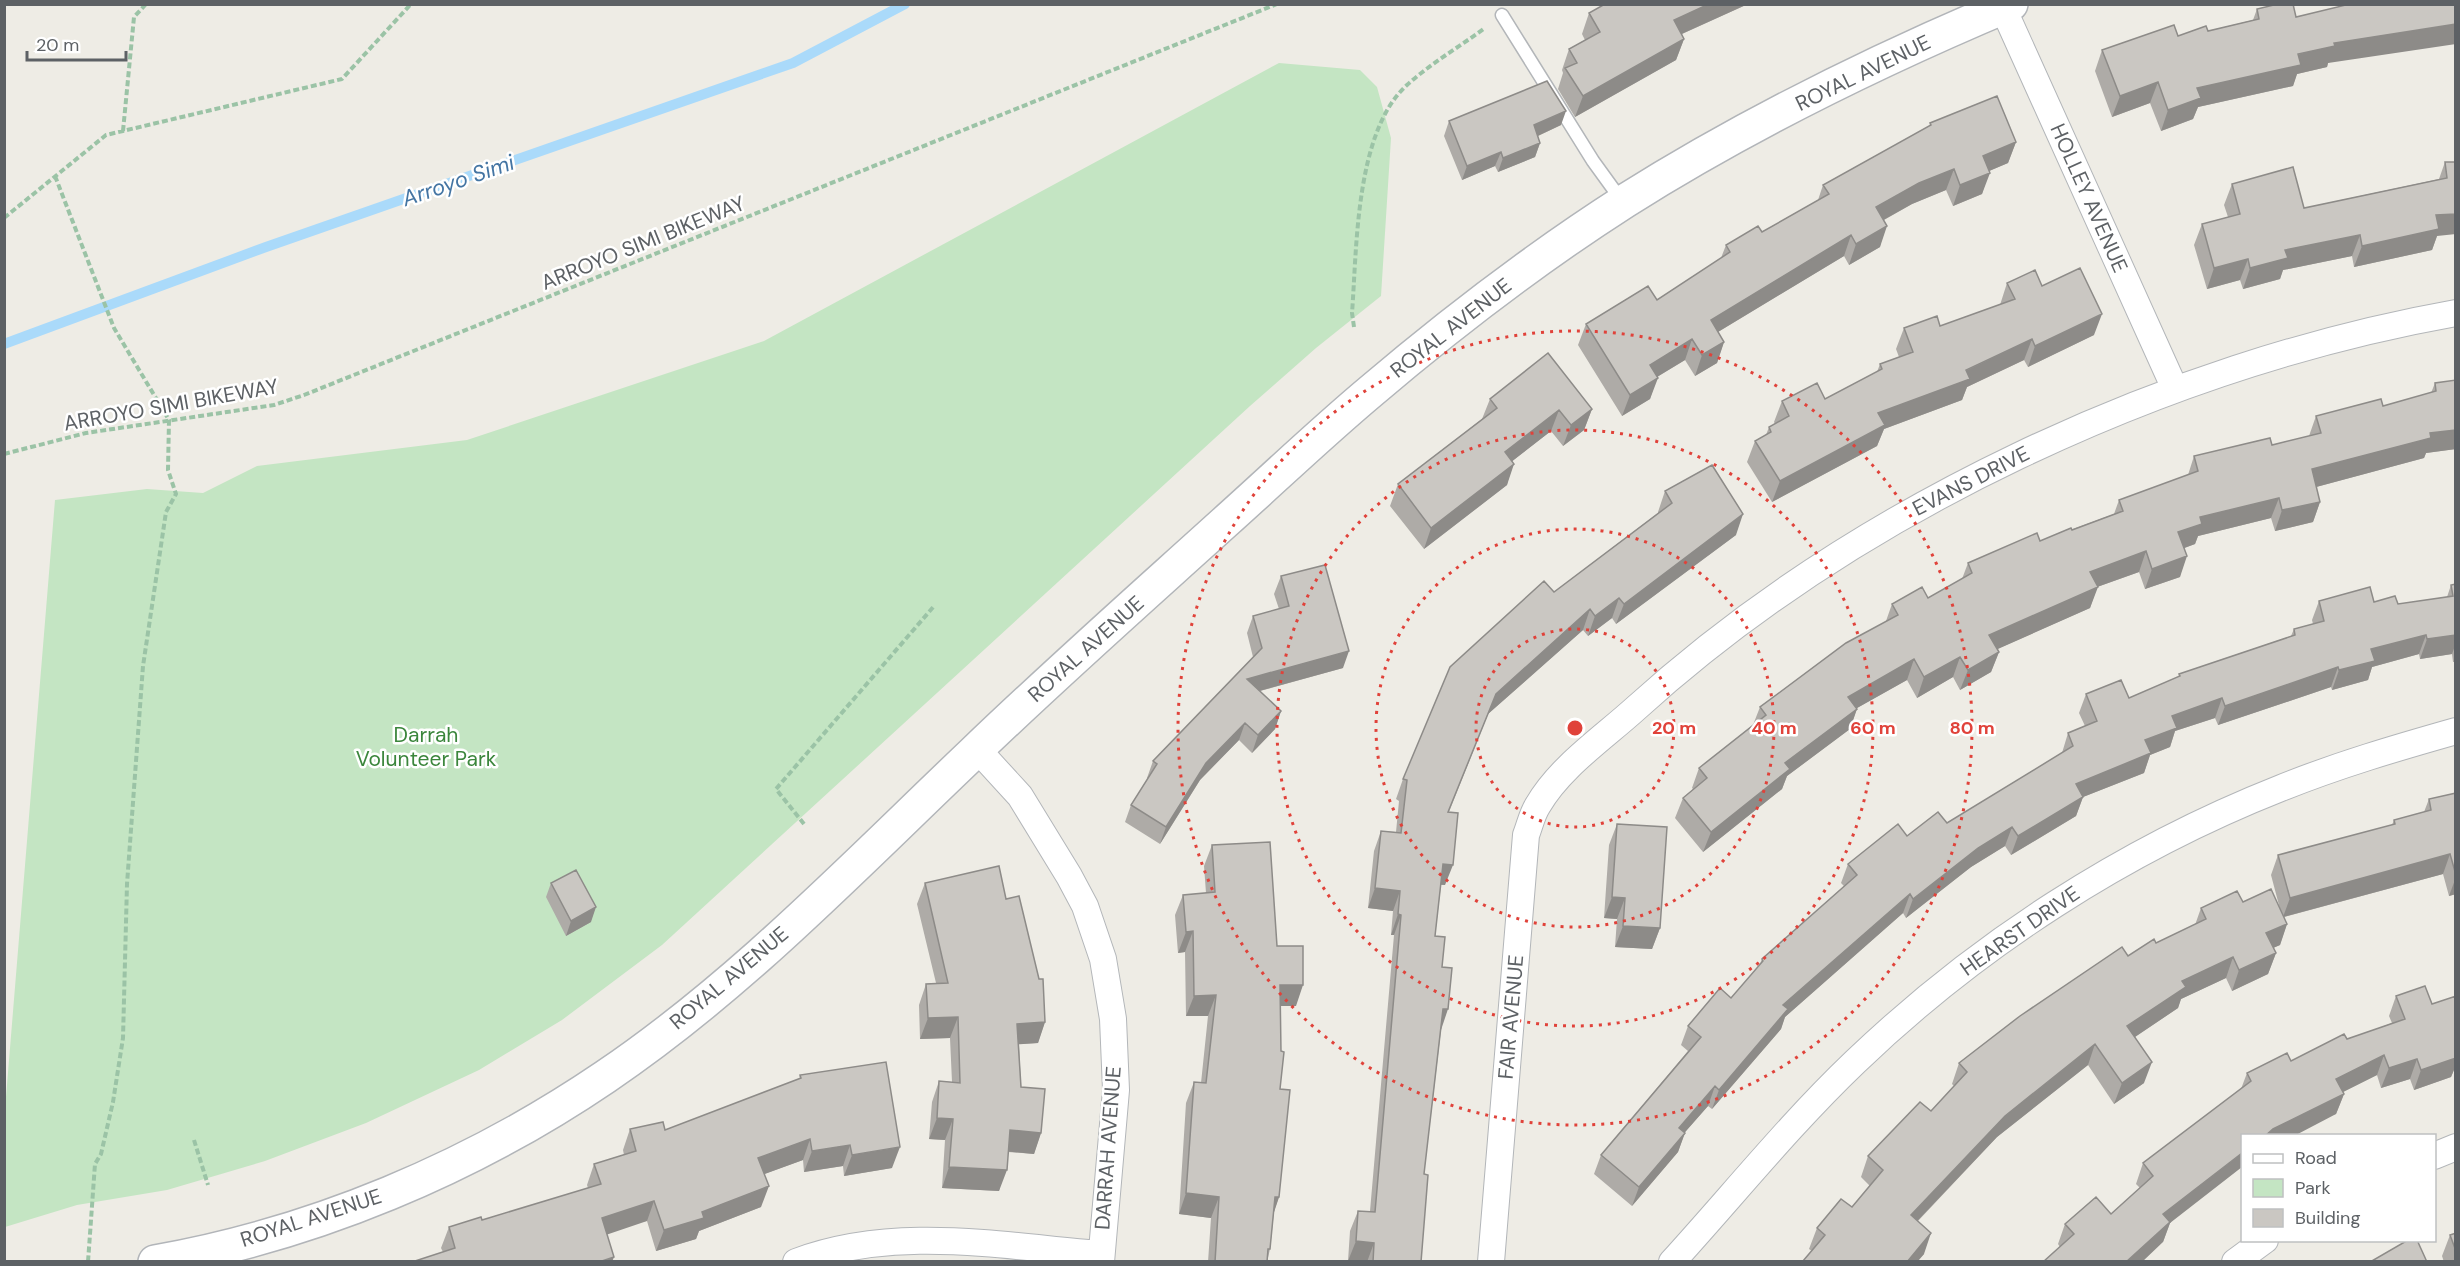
<svg xmlns="http://www.w3.org/2000/svg" width="2460" height="1266" viewBox="0 0 2460 1266" font-family="'DM Sans',sans-serif">
<style>
.green{fill:#c4e5c3}
.lines{fill:none;stroke-linecap:round;stroke-linejoin:round}
.stream{stroke:#aadafa;stroke-width:10}
.lane-casing{stroke:#b3b6b9;stroke-width:15}
.street-casing{stroke:#b3b6b9;stroke-width:28}
.secondary-casing{stroke:#b2b5b9;stroke-width:36}
.path{stroke:#9bc3a6;stroke-width:4;stroke-dasharray:6 3;stroke-linecap:butt}
.lane{stroke:#fff;stroke-width:12}
.street{stroke:#fff;stroke-width:26}
.secondary{stroke:#fff;stroke-width:33}
.wall{fill:#aeaba7}
.shaded-wall{fill:#8d8b88}
.building{fill:#cac7c2;stroke:#8d8b88;stroke-width:1.5}
.ring{fill:none;stroke:#e0423a;stroke-width:3;stroke-dasharray:3 6}
.labels{text-anchor:middle;stroke-width:5;stroke-linejoin:round;paint-order:stroke}
.street-label{font-size:21px;fill:#5d6165;stroke:#fff}
.park-label{font-size:21px;fill:#3b863c;stroke:#fff}
.water-label{font-size:22px;font-style:italic;fill:#4475a3;stroke:#fff}
.centre{fill:#e0423a;stroke:#fff;stroke-width:3}
.ring-label{font-size:18px;text-anchor:middle;font-weight:bold;fill:#e0423a;stroke:#fff;stroke-width:5;stroke-linejoin:round;paint-order:stroke}
</style>
<rect width="100%" height="100%" fill="#eeece5"/>
<path class="green" d="M1279,63L1360,70L1377,87L1391,138L1381,296L1316,348L1250,406L662,945L562,1020L479,1070L366,1123L265,1161L167,1190L77,1205L5,1227V1109L55,500L147,489L203,493L257,466L467,440L764,341Z"/>
<g class="lines">
<path class="stream" d="M4,344L266,247L793,63L905,4"/>
<g class="lane-casing">
<path id="lane" d="M1502,15L1593,161L1622,201"/>
</g>
<g class="street-casing">
<path id="street" d="M2003,8L2175,389
M977,749L1020,796L1069,876L1085,906L1103,959L1113,1019L1116,1090L1101,1262
M2434,1156L2456,1147
M796,1262C894,1225 1000,1246 1101,1254
M1491,1262L1526,835C1530,825 1532,814 1538,805C1560,767 1603,738 1635,709C1854,510 2165,365 2456,313
M1672,1262C1733,1195 1790,1124 1855,1062C1977,945 2124,850 2281,788C2338,765 2396,748 2456,731
M2235,1262L2265,1240"/>
</g>
<g class="secondary-casing">
<path id="secondary" d="M155,1262C314,1234 471,1168 605,1077C741,985 855,865 973,753C1055,674 1141,598 1225,522C1273,479 1320,434 1370,392C1450,324 1536,258 1625,201C1747,124 1878,60 2011,4"/>
</g>
<path class="path" d="M123,131L134,17L146,4
M55,176L114,328L169,420L168,470L176,494L166,512L143,666L127,884L123,1038L113,1102L101,1154L95,1164L88,1262
M4,218L106,135L342,79L411,4
M1354,327L1352,313C1357,248 1355,132 1407,85C1430,64 1459,47 1485,28
M4,454L86,433L274,405L304,395L1277,4
M804,824L776,789L935,605
M194,1140L208,1185"/>
<use href="#lane" class="lane"/>
<use href="#street" class="street"/>
<use href="#secondary" class="secondary"/>
</g>
<path class="wall" d="M1748,4L1682,34L1684,39L1676,60L1575,117L1558,89L1563,73L1562,70L1569,49L1585,40L1582,34L1589,13Z
M2341,4H2456L2328,63L2327,67L2297,74L2293,86L2198,107L2193,119L2161,131L2150,103L2112,117L2095,71L2102,50L2208,31L2253,20L2257,9L2296,17L2340,7Z
M1449,121L1561,125L1538,136L1540,143L1535,157L1498,172L1495,166L1462,180L1444,136Z
M1930,123L2016,142L2008,163L1989,171L1982,194L1953,206L1946,190L1912,204L1884,220L1880,247L1849,265L1844,256L1718,332L1724,342L1717,363L1695,376L1685,360L1657,377L1650,399L1622,416L1578,345L1586,324L1657,300L1721,258L1726,245L1762,232L1818,200L1823,185L1929,127Z
M2445,162H2456L2437,236L2432,250L2354,267L2352,256L2283,270L2280,279L2243,289L2240,280L2207,289L2194,245L2202,224L2228,217L2224,205L2232,184L2304,208L2439,179Z
M2007,283L2042,286L2094,335L2028,367L2024,360L1967,387L1962,400L1884,429L1877,446L1772,502L1747,462L1755,441L1766,435L1769,427L1775,424L1774,422L1782,401L1825,399L1877,372L1880,364L1899,357L1896,349L1904,328L1940,326L2000,305Z
M2456,380V449L2426,453L2424,458L2316,487L2320,502L2313,522L2275,531L2271,518L2198,536L2195,544L2184,548L2180,577L2145,589L2139,572L2097,587L2090,608L1997,649L1999,652L1991,672L1960,690L1953,677L1917,698L1907,680L1857,708L1850,729L1787,776L1782,789L1703,852L1675,818L1683,798L1693,789L1692,788L1699,768L1753,725L1760,707L1886,621L1892,604L1928,598L1962,579L1968,563L2040,541L2114,514L2119,500L2188,475L2194,456L2272,445L2309,436L2316,416L2383,406L2431,393L2435,383Z
M1490,399L1592,409L1584,430L1563,446L1551,431L1512,461L1507,485L1424,549L1390,506L1398,484L1482,419Z
M1665,491L1736,535L1616,624L1612,618L1588,636L1583,630L1488,714L1449,812L1445,885H1441L1435,936L1442,967L1441,1030L1424,1174L1421,1262L1348,1261L1350,1231L1358,1211H1370L1394,935H1391L1393,911L1368,908L1374,851L1381,831L1396,832L1399,801L1396,799L1403,779L1554,592L1658,513V512Z
M1281,576L1343,668L1260,691L1281,711L1275,729L1252,753L1239,740L1200,780L1160,844L1125,822L1131,805L1148,779L1147,778L1153,761L1253,657L1247,633L1253,616L1279,609L1274,594Z
M2456,584V662H2453L2452,654L2420,659L2419,654L2372,667L2368,680L2332,690L2331,687L2218,725L2215,718L2175,731L2170,747L2150,755L2144,773L2083,797L2076,816L2011,855L2005,846L1971,867L1906,918L1903,913L1785,1017L1781,1029L1712,1109L1708,1106L1685,1132L1678,1152L1632,1206L1594,1174L1601,1155L1688,1051L1681,1045L1688,1026L1731,998L1759,966L1762,959L1844,886L1841,883L1848,864L1907,836L1947,823L2062,753L2068,733L2085,726L2079,713L2086,694L2129,698L2178,677L2179,674L2291,636L2294,629L2313,624L2312,620L2319,601L2374,602L2398,604L2447,597L2451,585Z
M2456,793V894L2449,896L2443,874L2284,917L2287,924L2280,945L2273,948L2276,953L2268,974L2232,991L2226,978L2181,999L2178,1008L2135,1037L2144,1083L2114,1104L2088,1065L1997,1137L1918,1221L1924,1254L1917,1262H1803L1812,1251L1809,1249L1817,1228L1852,1207L1870,1186L1861,1177L1868,1156L1931,1111L1954,1086L1952,1084L1959,1063L2128,956L2195,925L2201,908L2243,902L2280,909L2271,875L2278,855L2392,825L2394,820L2424,812L2429,799Z
M1617,824L1660,928L1652,949L1615,947L1617,919L1604,918L1609,845Z
M1212,845L1277,946L1296,1006H1280L1279,1197L1274,1212L1270,1249L1267,1262H1208L1211,1218L1179,1214L1186,1103L1194,1082L1201,1083L1208,1016H1186L1185,952L1178,953L1175,915L1183,895L1206,893L1204,866Z
M551,883L591,922L566,936L546,897Z
M925,883L1006,899L1045,1022L1038,1043L1019,1044L1021,1087L1041,1133L1034,1154L1008,1152L999,1191L942,1188L945,1140L929,1139L932,1102L939,1081L952,1082L950,1038L920,1039L919,1005L926,984L936,983L917,904Z
M2396,996L2432,1004L2456,996V1065L2451,1077L2414,1090L2410,1079L2381,1088L2377,1075L2343,1092L2344,1094L2336,1114L2242,1136L2170,1223L2163,1242L2060,1247L2058,1244L2065,1224L2111,1214L2140,1188L2136,1184L2143,1163L2241,1089L2247,1073L2291,1061L2392,1023L2389,1016Z
M800,1075L892,1168L844,1176L843,1166L804,1172L803,1160L764,1174L761,1207L699,1231L696,1239L656,1251L647,1221L443,1252L441,1248L449,1227L482,1220L588,1188L587,1185L594,1164L624,1155L623,1150L630,1129L665,1130L799,1079Z
M2450,1235L2456,1251V1262H2444L2442,1256Z"/>
<path class="shaded-wall" d="M1709,4H1748L1666,41L1674,20Z
M2456,24V44L2328,63L2327,67L2297,74L2293,86L2198,107L2193,119L2161,131L2168,110L2197,88L2334,43Z
M1684,39L1676,60L1575,117L1583,96Z
M2158,82L2150,103L2112,117L2120,96Z
M1566,111L1561,125L1529,140L1534,125Z
M2016,142L2008,163L1975,177L1983,156Z
M1540,143L1535,157L1498,172L1503,158Z
M1501,152L1495,166L1462,180L1467,166Z
M1954,169L1946,190L1912,204L1869,228L1876,207L1919,183Z
M1990,173L1982,194L1953,206L1960,185Z
M2456,214V234L2437,236L2432,250L2354,267L2362,246L2436,215Z
M1887,226L1880,247L1849,265L1856,244Z
M1851,235L1844,256L1703,341L1711,320Z
M2360,235L2352,256L2283,270L2280,279L2243,289L2250,268L2285,250Z
M2248,259L2240,280L2207,289L2214,268Z
M2102,314L2094,335L2028,367L2035,346Z
M1692,339L1685,360L1642,386L1650,365Z
M2032,339L2024,360L1967,387L1962,400L1884,429L1877,446L1772,502L1780,481L1878,413Z
M1724,342L1717,363L1695,376L1702,355Z
M1658,378L1650,399L1622,416L1630,395Z
M1592,409L1584,430L1563,446L1571,425Z
M1559,410L1551,431L1497,473L1505,452Z
M2456,430V449L2426,453L2424,458L2305,490L2312,469L2430,433Z
M1514,464L1507,485L1424,549L1431,528Z
M2279,498L2271,518L2198,536L2195,544L2171,553L2178,532L2200,517Z
M2320,502L2313,522L2275,531L2282,510Z
M1743,514L1736,535L1616,624L1624,604Z
M2146,551L2139,572L2083,592L2090,572Z
M2187,556L2180,577L2145,589L2152,569Z
M2098,587L2090,608L1982,656L1989,635Z
M1619,598L1612,618L1588,636L1595,616Z
M1590,609L1583,630L1488,714L1440,833L1496,694Z
M2426,635L2419,654L2372,667L2368,680L2332,690L2339,670L2371,649Z
M2456,635V643L2452,654L2420,659L2427,639Z
M1349,651L1343,668L1241,696L1247,679Z
M1999,652L1991,672L1960,690L1968,670Z
M1960,657L1953,677L1917,698L1924,677Z
M1914,659L1907,680L1841,717L1848,697Z
M2338,667L2331,687L2218,725L2225,706Z
M2222,698L2215,718L2175,731L2170,747L2150,755L2144,773L2083,797L2076,816L2011,855L2018,836L2076,784L2145,740L2172,716Z
M1857,709L1850,729L1787,776L1782,789L1703,852L1711,832L1785,763Z
M1281,711L1275,729L1252,753L1258,735Z
M1245,723L1239,740L1200,780L1160,844L1166,827L1206,763Z
M2012,827L2005,846L1971,867L1906,918L1913,899L1978,848Z
M2450,854L2443,874L2283,917L2290,898Z
M1443,864L1453,865L1445,885L1436,884Z
M2456,877V894L2449,896Z
M1375,888L1400,891L1393,911L1368,908Z
M1910,894L1903,913L1785,1017L1781,1029L1712,1109L1719,1090L1783,1005Z
M1612,897L1625,898L1617,919L1604,918Z
M596,907L591,922L566,936L571,921Z
M1398,914L1401,915L1394,935H1391Z
M2287,924L2280,945L2259,954L2266,933Z
M1623,926L1660,928L1652,949L1615,947Z
M1193,931L1185,952L1178,953L1186,932Z
M2276,953L2268,974L2232,991L2239,970Z
M2233,957L2226,978L2181,999L2178,1008L2120,1047L2127,1026L2182,981Z
M1280,985H1303L1296,1006H1273Z
M1216,995L1208,1016H1186L1194,996Z
M1443,1009H1448L1441,1030L1435,1029Z
M958,1017L950,1038L920,1039L928,1018Z
M1045,1022L1038,1043L1010,1045L1017,1024Z
M2095,1044L2088,1065L1997,1137L1903,1236L1911,1215L2005,1116Z
M2456,1046V1065L2451,1077L2414,1090L2421,1070Z
M2384,1055L2377,1075L2329,1099L2336,1079Z
M2417,1059L2410,1079L2381,1088L2389,1068Z
M2152,1062L2144,1083L2114,1104L2122,1083Z
M1715,1086L1708,1106L1672,1147L1679,1128Z
M2344,1094L2336,1114L2294,1136H2265L2273,1129Z
M937,1118L953,1119L945,1140L929,1139Z
M1010,1130L1041,1133L1034,1154L1002,1151Z
M1685,1133L1678,1152L1632,1206L1639,1187Z
M810,1139L803,1160L751,1179L758,1158Z
M850,1145L843,1166L804,1172L812,1151Z
M900,1147L892,1168L844,1176L852,1155Z
M2242,1153V1167L2170,1223L2163,1242L2142,1262H2126L2163,1214Z
M949,1167L1007,1170L999,1191L942,1188Z
M769,1186L761,1207L699,1231L696,1239L656,1251L664,1230L702,1212Z
M1186,1193L1219,1197L1211,1218L1179,1214Z
M1275,1197H1279L1272,1218Z
M654,1201L647,1221L594,1239L602,1218Z
M1931,1233L1924,1254L1917,1262H1907Z
M1356,1241L1374,1243L1367,1262L1348,1261Z
M614,1257L612,1262H599Z"/>
<path class="building" d="M1605,4H1629L1630,5L1631,4H1709L1674,20L1684,39L1583,96L1565,68L1577,63L1569,49L1600,32L1589,13Z
M2278,4H2293L2296,17L2346,5V4H2456V24L2334,43L2335,46L2298,54L2301,65L2197,88L2201,98L2168,110L2158,82L2120,96L2102,50L2174,25L2178,36L2206,26L2208,31L2259,19L2257,9Z
M1547,81L1566,111L1534,125L1540,143L1503,158L1501,152L1467,166L1449,121Z
M1997,96L2016,142L1983,156L1990,173L1960,185L1954,169L1919,183L1876,207L1887,226L1856,244L1851,235L1711,320L1724,342L1702,355L1692,339L1650,365L1658,378L1630,395L1586,324L1648,286L1657,300L1730,252L1726,245L1758,226L1762,232L1829,194L1823,185L1931,125L1930,123Z
M2445,162H2456V214L2436,215L2439,229L2362,246L2360,235L2285,250L2288,258L2250,268L2248,259L2214,268L2202,224L2240,214L2232,184L2293,167L2304,208L2447,178Z
M2080,268L2102,314L2035,346L2032,339L1966,370L1970,379L1878,413L1885,425L1780,481L1755,441L1771,432L1769,427L1789,416L1782,401L1817,383L1825,399L1882,369L1880,364L1913,352L1904,328L1937,316L1940,326L2015,299L2007,283L2035,270L2042,286Z
M1548,353L1592,409L1571,425L1559,410L1505,452L1514,464L1431,528L1398,484L1497,408L1490,399Z
M2456,380V430L2430,433L2431,438L2312,469L2320,502L2282,510L2279,498L2200,517L2202,524L2178,532L2187,556L2152,569L2146,551L2090,572L2098,587L1989,635L1999,652L1968,670L1960,657L1924,677L1914,659L1848,697L1857,709L1785,763L1790,769L1711,832L1683,798L1707,778L1699,768L1766,715L1760,707L1846,643L1898,615L1892,604L1922,587L1928,598L1972,573L1968,563L2037,533L2040,541L2071,528L2072,530L2123,511L2119,500L2198,471L2194,456L2270,438L2272,445L2321,433L2316,416L2381,399L2383,406L2436,391L2435,383Z
M1712,465L1743,514L1624,604L1619,598L1595,616L1590,609L1496,694L1448,812L1458,813L1453,865L1443,864L1435,936L1445,937L1442,967L1452,968L1448,1009H1443L1424,1174L1428,1175L1421,1262H1373L1374,1243L1356,1241L1358,1211L1375,1212L1401,915L1398,914L1400,891L1375,888L1381,831L1401,833L1407,780L1403,779L1450,667L1544,581L1554,592L1672,503L1665,491Z
M1325,565L1349,651L1247,679L1281,711L1258,735L1245,723L1206,763L1166,827L1131,805L1157,764L1153,761L1262,648L1253,616L1289,606L1281,576Z
M2456,584V635L2427,639L2426,635L2371,649L2375,661L2339,670L2338,667L2225,706L2222,698L2172,716L2177,728L2145,740L2151,753L2076,784L2083,797L2018,836L2012,827L1978,848L1913,899L1910,894L1783,1005L1788,1009L1719,1090L1715,1086L1679,1128L1685,1133L1639,1187L1601,1155L1701,1037L1688,1026L1720,988L1731,998L1763,961L1762,959L1857,875L1848,864L1898,824L1907,836L1938,812L1947,823L2073,746L2068,733L2097,721L2086,694L2121,680L2129,698L2180,676L2179,674L2295,635L2294,629L2324,621L2319,601L2370,587L2374,602L2395,596L2398,604L2453,596L2451,585Z
M2456,793V875L2450,854L2290,898L2278,855L2395,824L2394,820L2431,810L2429,799Z
M1617,824L1667,827L1660,928L1623,926L1625,898L1612,897Z
M1270,842L1277,946H1303V985H1280L1281,1051L1284,1052L1280,1089L1290,1090L1279,1197H1275L1270,1249H1268L1267,1262H1215L1219,1197L1186,1193L1194,1082L1206,1083L1216,995L1194,996L1193,931L1186,932L1183,895L1215,892L1212,845Z
M999,866L1006,899L1019,896L1039,979H1043L1045,1022L1017,1024L1021,1087L1045,1089L1041,1133L1010,1130L1007,1170L949,1167L953,1119L937,1118L939,1081L960,1083L958,1017L928,1018L926,984L948,983L925,883Z
M576,870L596,907L571,921L551,883Z
M2271,889L2287,924L2266,933L2276,953L2239,970L2233,957L2182,981L2186,987L2127,1026L2152,1062L2122,1083L2095,1044L2005,1116L1911,1215L1931,1233L1907,1262H1804L1803,1261L1825,1235L1817,1228L1841,1199L1852,1207L1883,1170L1868,1156L1920,1102L1931,1111L1967,1072L1959,1063L2020,1016L2122,947L2128,956L2154,939L2156,943L2206,919L2201,908L2237,891L2243,902Z
M2425,986L2432,1004L2456,996V1058L2421,1070L2417,1059L2389,1068L2384,1055L2336,1079L2344,1094L2273,1129L2265,1136H2242V1153L2163,1214L2170,1222L2126,1262H2043L2074,1234L2065,1224L2096,1197L2111,1214L2153,1176L2143,1163L2251,1081L2247,1073L2287,1053L2291,1061L2344,1034L2347,1039L2405,1019L2396,996Z
M886,1062L900,1147L852,1155L850,1145L812,1151L810,1139L758,1158L769,1186L702,1212L704,1218L664,1230L654,1201L602,1218L614,1257L599,1262H412L455,1248L449,1227L481,1217L482,1220L601,1184L594,1164L636,1151L630,1129L663,1122L665,1130L801,1078L800,1075Z
M2456,1233V1251L2450,1235Z
M2408,1240H2417L2427,1262H2370Z"/>
<g class="ring">
<circle cx="1575" cy="728" r="99"/>
<circle cx="1575" cy="728" r="199"/>
<circle cx="1575" cy="728" r="298"/>
<circle cx="1575" cy="728" r="397"/>
</g>
<g class="labels">
<g class="street-label">
<text transform="translate(1863 73) rotate(-26)" y="7">ROYAL AVENUE</text>
<text transform="translate(2089 198) rotate(66)" y="7">HOLLEY AVENUE</text>
<text transform="translate(643 243) rotate(-22)" y="7">ARROYO SIMI BIKEWAY</text>
<text transform="translate(1451 328) rotate(-38)" y="7">ROYAL AVENUE</text>
<text transform="translate(171 405) rotate(-10)" y="7">ARROYO SIMI BIKEWAY</text>
<text transform="translate(1971 481) rotate(-27)" y="7">EVANS DRIVE</text>
<text transform="translate(1086 649) rotate(-42)" y="7">ROYAL AVENUE</text>
<text transform="translate(2020 931) rotate(-35)" y="7">HEARST DRIVE</text>
<text transform="translate(729 978) rotate(-40)" y="7">ROYAL AVENUE</text>
<text transform="translate(1511 1017) rotate(-85)" y="7">FAIR AVENUE</text>
<text transform="translate(1108 1148) rotate(-86)" y="7">DARRAH AVENUE</text>
<text transform="translate(311 1218) rotate(-18)" y="7">ROYAL AVENUE</text>
</g>
<g class="park-label">
<text x="426" y="742">Darrah<tspan x="426" dy="24">Volunteer Park</tspan></text>
</g>
<g class="water-label">
<text transform="translate(458 180) rotate(-19)" y="8">Arroyo Simi</text>
</g>
</g>
<circle cx="1575" cy="728" r="9" class="centre"/>
<g class="ring-label">
<text x="1674" y="734">20 m</text>
<text x="1774" y="734">40 m</text>
<text x="1873" y="734">60 m</text>
<text x="1972" y="734">80 m</text>
</g>
<rect width="2460" height="1266" fill="none" stroke="#5d6165" stroke-width="12"/>
<rect x="2241" y="1134" width="195" height="108" fill="#ffffff" stroke="#bec0c1" stroke-width="1.5"/>
<rect x="2253" y="1154" width="30" height="9" fill="#ffffff" stroke="#bec0c1" stroke-width="1.5"/>
<text x="2295" y="1164" font-size="18" fill="#5d6165">Road</text>
<rect x="2253" y="1179" width="30" height="18" fill="#c4e5c3" stroke="#bec0c1" stroke-width="1.5"/>
<text x="2295" y="1194" font-size="18" fill="#5d6165">Park</text>
<rect x="2253" y="1209" width="30" height="18" fill="#cac7c2" stroke="#bec0c1" stroke-width="1.5"/>
<text x="2295" y="1224" font-size="18" fill="#5d6165">Building</text>
<path d="M27 51v9h99v-9" fill="none" stroke="#5d6165" stroke-width="3"/>
<text x="36" y="51" font-size="18" fill="#5d6165" stroke="#ffffff" stroke-width="4.5" paint-order="stroke">20 m</text>
</svg>
